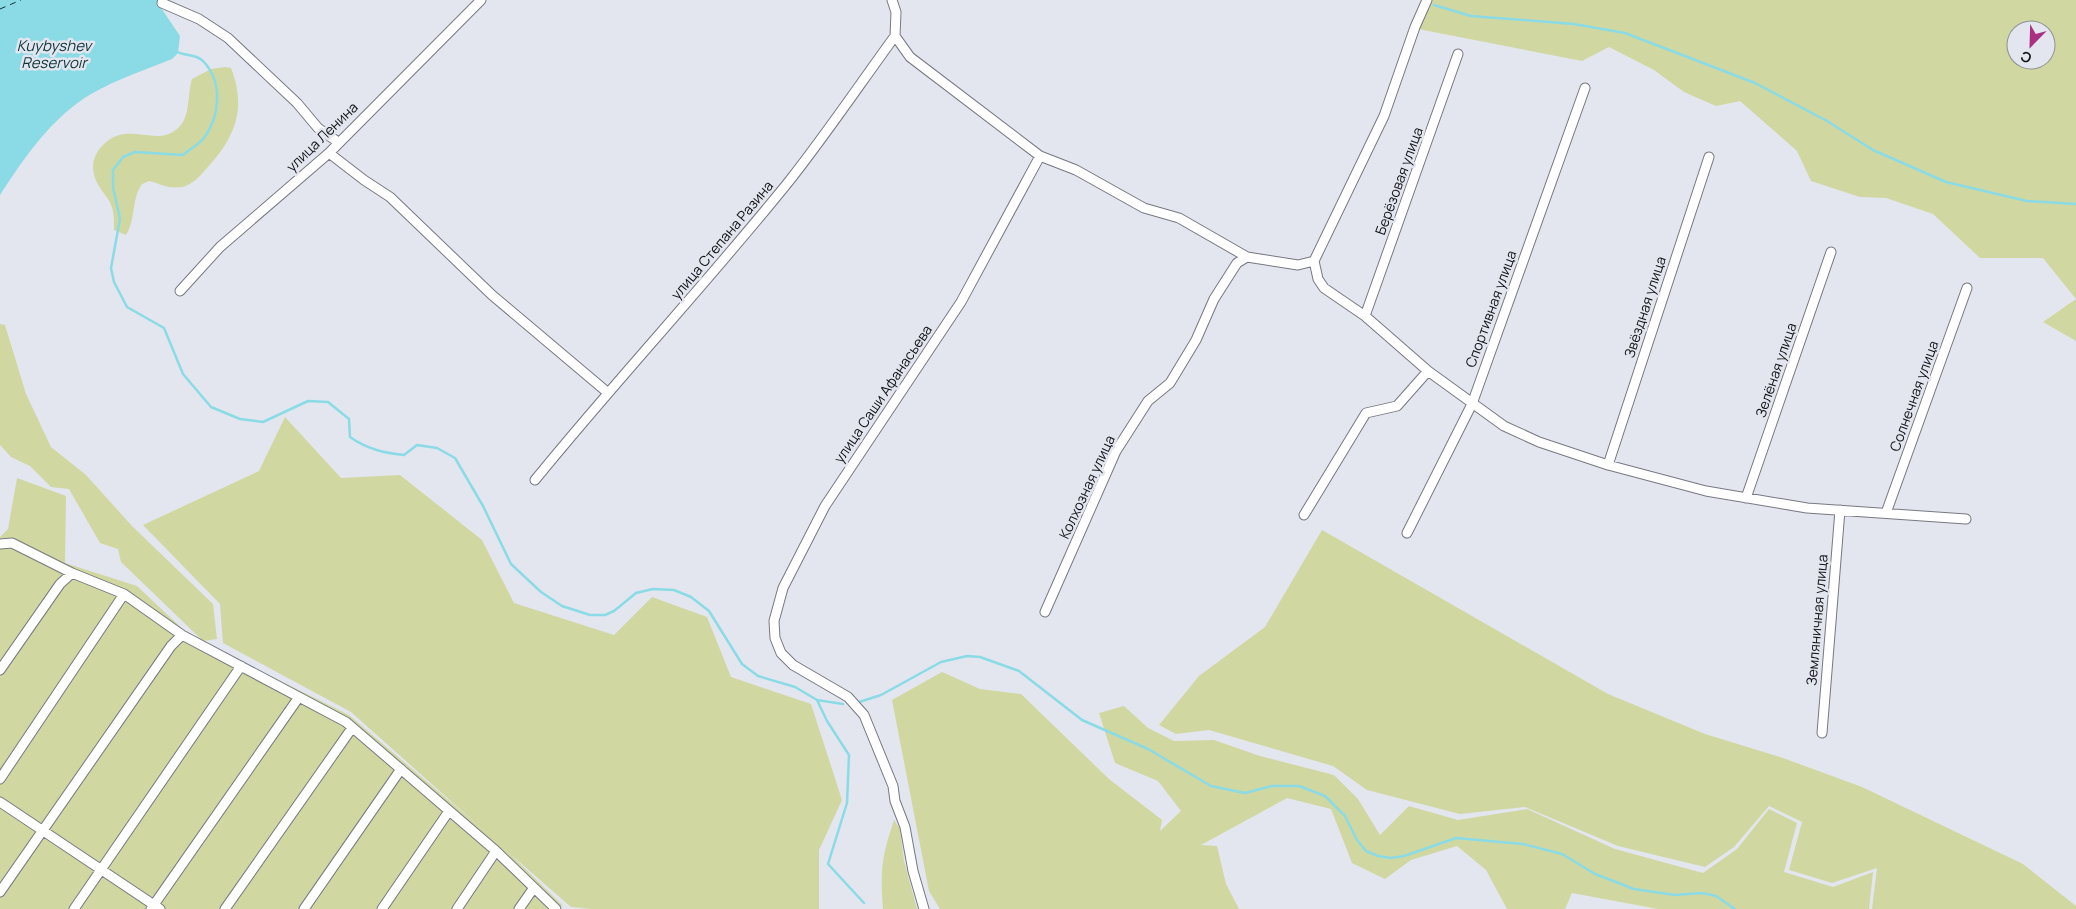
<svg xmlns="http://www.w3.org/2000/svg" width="2076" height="909" viewBox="0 0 2076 909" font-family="Manrope,sans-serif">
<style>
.green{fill:#d1d7a0;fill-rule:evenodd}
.water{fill:#8adbe6}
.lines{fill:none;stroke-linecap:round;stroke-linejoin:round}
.stream{stroke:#8adbe6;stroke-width:2.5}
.ferry{stroke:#0d353a;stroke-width:1;stroke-dasharray:6 5;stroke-linecap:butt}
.street-casing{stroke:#767981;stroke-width:11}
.street{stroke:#fff;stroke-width:9}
.labels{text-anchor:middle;stroke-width:5;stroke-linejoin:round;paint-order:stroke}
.street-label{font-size:14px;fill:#101114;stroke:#e3e6ef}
.water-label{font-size:15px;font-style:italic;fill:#0d353a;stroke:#e3e6ef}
</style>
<rect width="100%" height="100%" fill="#e3e6ef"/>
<path class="green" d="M1432,0H2076V299L2043,258H1980L1933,214L1886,198L1860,197L1811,181L1797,151L1740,101L1716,106L1684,92L1654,70L1609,47L1582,61L1418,29ZM2016,30H2046V60H2016Z
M225,67L231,68C247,109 235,138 206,169C200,176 192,185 182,187C166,189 162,184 149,181L142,184C131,199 136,220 126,235L114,230C114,224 114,217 113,211C110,194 94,189 93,167C93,159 97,151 102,146C127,119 155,148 177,129C191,118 187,95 192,79L211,69Z
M2076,299V341L2043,322Z
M0,324L5,325L26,394L51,447L86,475L132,526L213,604L217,639L203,641L121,562L118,549L100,543L69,489L51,487L30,466L11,457L0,445Z
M285,417L341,478L400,475L482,540L514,603L614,635L652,597L707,617L731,677L811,704L842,800L819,850V909H592L571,907L507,851L562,905L560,909H0V537L8,529L17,478L66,496L65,563L137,586L190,636L349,715L481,828L351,712L223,643L220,604L143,525L259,471Z
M1322,530L1608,694L1705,734L1783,758L1862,787L2023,864L2076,906V909H1872L1877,868L1832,883L1789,870L1802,822L1769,806L1734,847L1705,867L1618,846L1525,807L1460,814L1367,790L1333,766L1209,730L1176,734L1159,725L1199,676L1265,627Z
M942,672L980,689L1021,694L1109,779L1162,820L1160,831L1181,811L1158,781L1115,763L1099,713L1124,706L1148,728L1174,741L1214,740L1260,756L1334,775L1358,799L1380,835L1409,806L1458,820L1527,809L1615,849L1703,873L1737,849L1769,809L1797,823L1784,872L1833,887L1873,872L1869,909H1658L1572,893L1565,909H1507L1486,870L1457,846L1411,860L1385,879L1352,863L1331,809L1287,798L1201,845L1217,846L1226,884L1239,909H940L929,891L892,700Z
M894,820L900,829L904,861L917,909H883C880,871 882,856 894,820Z"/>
<path class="water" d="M0,0H159V5L180,36L178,53L172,59C145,70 117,79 91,94C52,117 24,158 0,195Z"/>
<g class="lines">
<path class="stream" d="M1434,5L1471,16L1574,24L1625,33L1755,83L1827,121L1873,150L1946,182L2027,201L2076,204
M176,51C185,57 196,53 204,62C223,83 220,116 204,138C199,144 189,150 183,155L135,152L123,157L113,170V187L120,219L111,268L114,282L127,307L164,328L183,374L211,407L240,419L263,422L308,401L328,402L349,419L350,437C367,449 384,453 404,455L417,445L437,448L455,458L483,506L511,564L541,592L562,606L590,615H605L614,611L636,593L653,589L674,590L691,597L709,611L742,664L758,676L795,687L817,700L827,721L849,755L847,803L828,864L864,903
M817,700L843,704
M856,703L881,695L941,662L967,656L980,657L1019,671L1082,720L1148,749L1211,786L1245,793L1272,786H1299L1325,796L1345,816L1357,840L1366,851L1378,856L1391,858L1404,856L1456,838L1523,844L1562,854L1595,874L1634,889L1675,895L1702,893L1716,896L1735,909"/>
<path class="ferry" d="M0,9L21,0"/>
<g class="street-casing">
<path id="street" d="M163,0L162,3L199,19L228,38L297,103L318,128L338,142
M895,36L910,57L1040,156L1076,170L1144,208L1179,218L1247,257L1298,265L1314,261L1318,279L1324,288L1365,316L1428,371L1504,426L1539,442L1608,465L1706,491L1807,508L1966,519
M329,153L364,180L390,197L492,295L607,392
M1314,261L1384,116L1415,27L1427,0
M180,291L220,247L329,153L481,0
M1365,316L1458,54
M1608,465L1709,157
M535,480C618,378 708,282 790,180C827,133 860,84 895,36L896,12L892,0
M1746,498L1831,252
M1886,513L1967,288
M1304,515L1366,413L1397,406L1428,371
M1407,533L1472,404L1585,88
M0,544L12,543L72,573L124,594L182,635L346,722L496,851L556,909
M1045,612L1116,451L1148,401L1170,383L1196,340L1214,299L1237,263L1247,257
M0,670L60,584L72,573
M1822,733L1840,510
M0,779L124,594
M0,802L160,909
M0,892L171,646L182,635
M74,909L241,666
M151,909L299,697
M225,909L352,728
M304,909L401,769
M382,909L449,811
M457,909L496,851
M519,909L533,889
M924,909L913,871L905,827L895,801L893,786L864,715L848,697L793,665L781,653L775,638L774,621L783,588L825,506L961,302L1040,156"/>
</g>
<use href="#street" class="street"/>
</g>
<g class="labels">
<g class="street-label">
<text transform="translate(322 137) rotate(-44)" y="5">улица Ленина</text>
<text transform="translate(1399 181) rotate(-70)" y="5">Берёзовая улица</text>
<text transform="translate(722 240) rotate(-50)" y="5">улица Степана Разина</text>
<text transform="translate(1645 307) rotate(-72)" y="5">Звёздная улица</text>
<text transform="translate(1491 309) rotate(-70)" y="5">Спортивная улица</text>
<text transform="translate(1776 370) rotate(-71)" y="5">Зелёная улица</text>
<text transform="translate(883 394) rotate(-56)" y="5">улица Саши Афанасьева</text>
<text transform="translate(1914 396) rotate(-70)" y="5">Солнечная улица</text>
<text transform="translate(1087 487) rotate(-65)" y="5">Колхозная улица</text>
<text transform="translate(1817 620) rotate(-85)" y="5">Земляничная улица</text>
</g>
<g class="water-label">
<text x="54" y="51">Kuybyshev<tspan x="54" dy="17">Reservoir</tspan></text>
</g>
</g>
<g transform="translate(2031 45) rotate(203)"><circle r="24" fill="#e3e6ef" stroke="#8f9197"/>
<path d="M0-4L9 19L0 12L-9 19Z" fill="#aa3084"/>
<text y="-8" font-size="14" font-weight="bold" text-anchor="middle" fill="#101114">С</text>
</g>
</svg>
